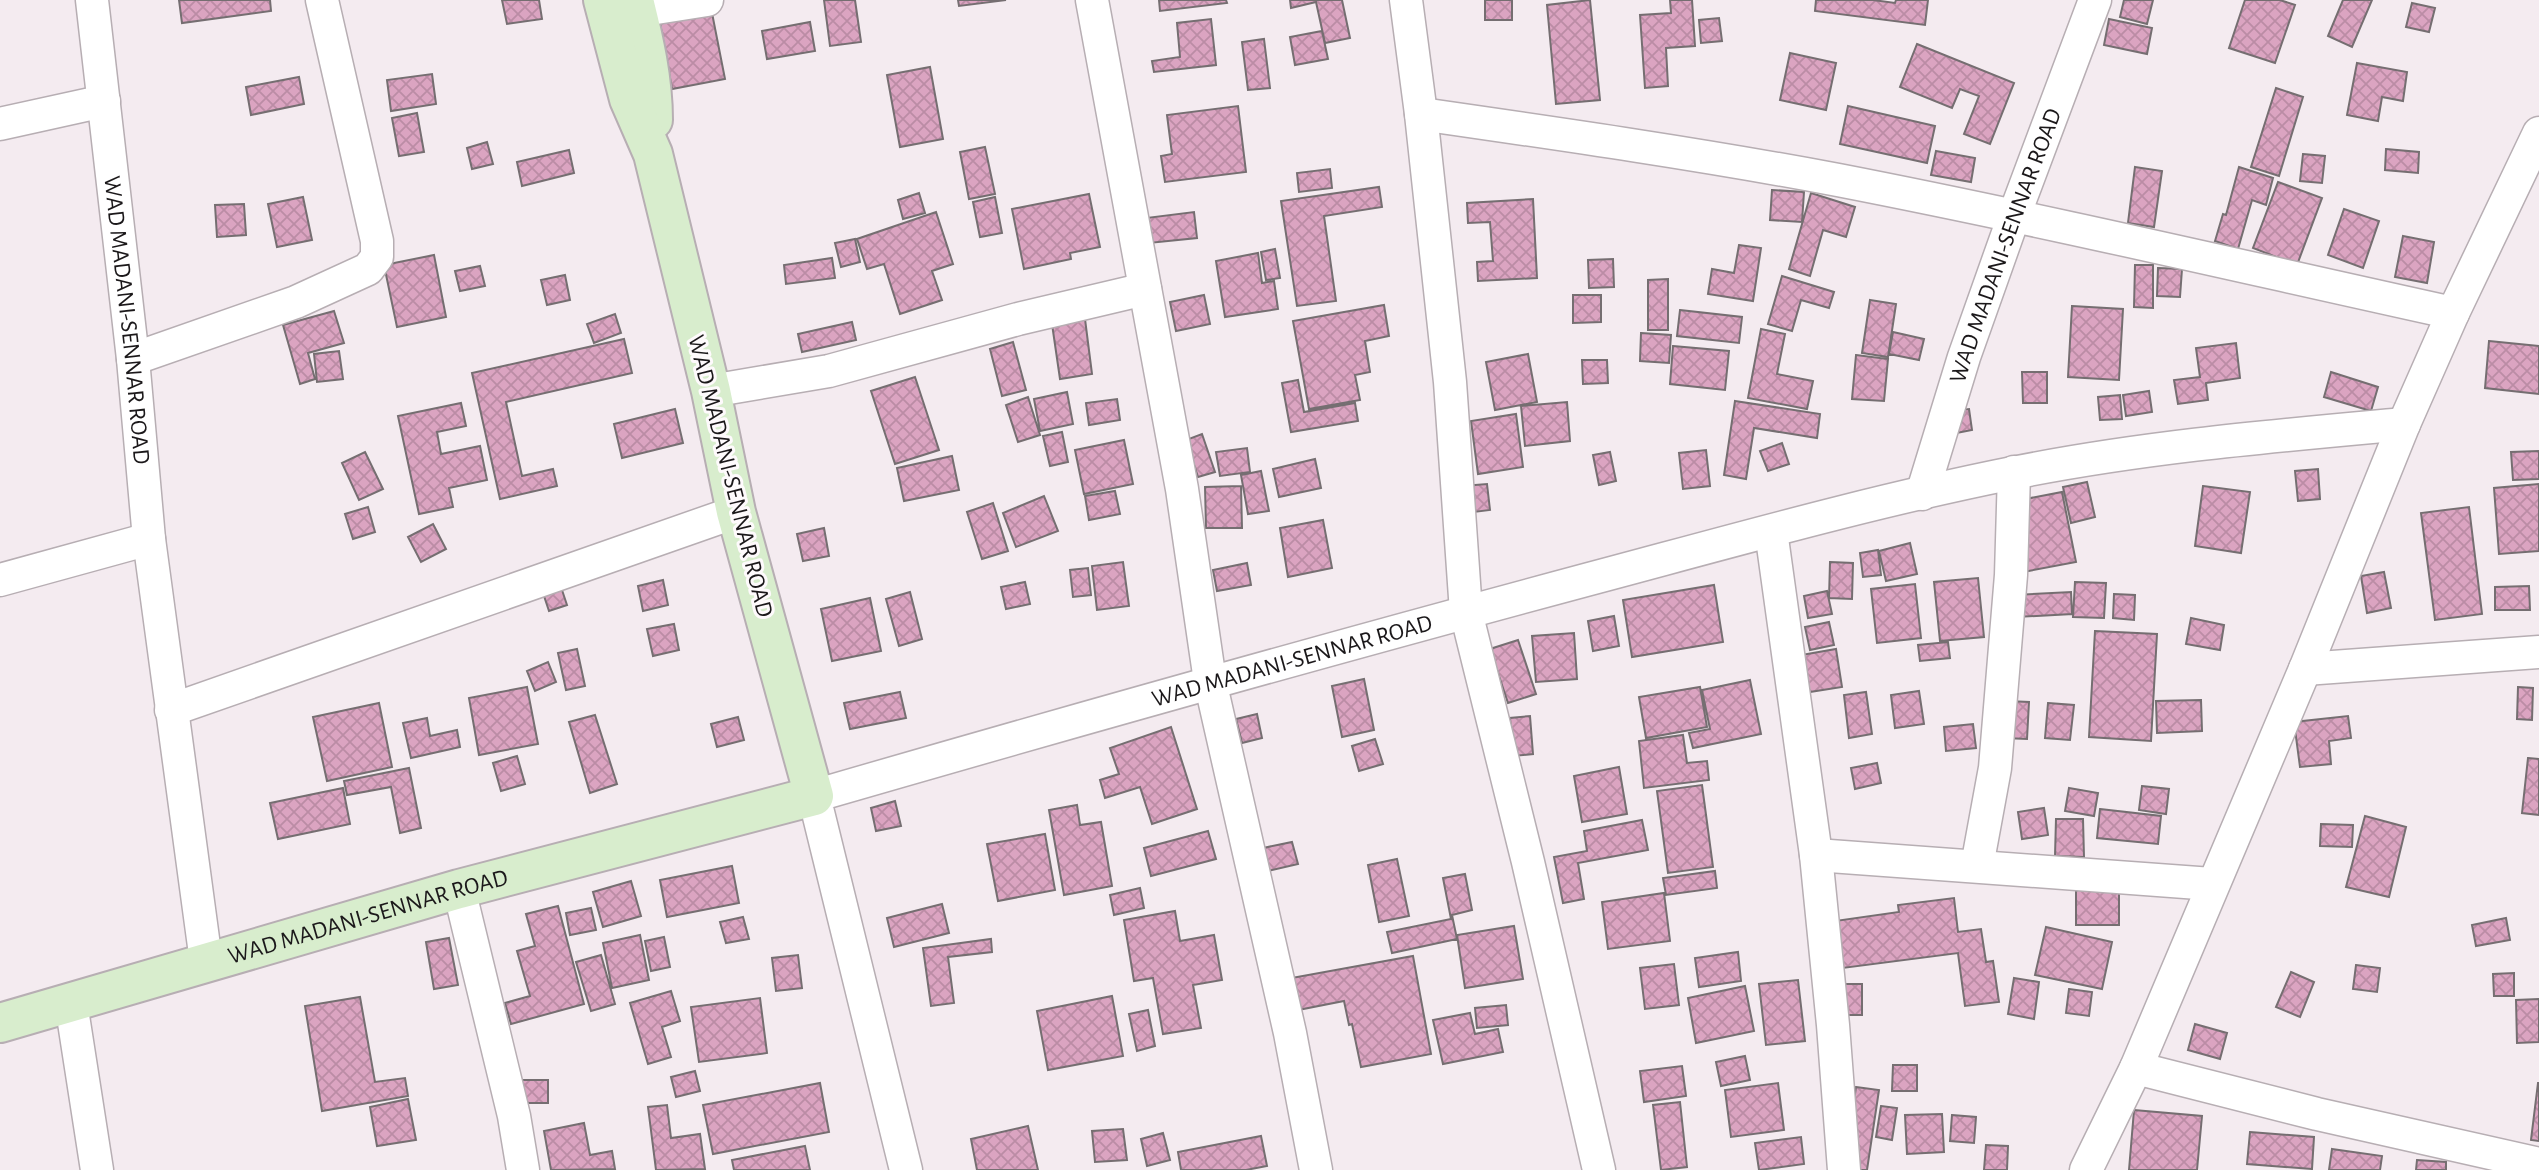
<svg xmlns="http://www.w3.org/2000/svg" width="2539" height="1170" viewBox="0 0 2539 1170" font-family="'Alegreya Sans',sans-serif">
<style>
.building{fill:url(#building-cross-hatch);stroke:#756e71;stroke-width:2}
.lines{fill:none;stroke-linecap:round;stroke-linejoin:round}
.street-casing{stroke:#b7aeb3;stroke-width:35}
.secondary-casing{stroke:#b7aeb3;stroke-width:42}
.street{stroke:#fff;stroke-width:32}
.secondary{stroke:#d8edcd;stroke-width:38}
.labels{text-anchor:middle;stroke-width:6;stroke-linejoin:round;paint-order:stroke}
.street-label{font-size:24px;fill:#1b181a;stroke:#fefafc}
</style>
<defs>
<pattern id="building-cross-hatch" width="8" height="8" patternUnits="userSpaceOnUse" patternTransform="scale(1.75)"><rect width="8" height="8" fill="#dba4c1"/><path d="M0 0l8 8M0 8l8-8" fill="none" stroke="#bb8ca5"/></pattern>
</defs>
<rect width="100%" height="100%" fill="#f4ebf0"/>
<path class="building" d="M179,0H270L271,11L182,23Z
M502,0H539L542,19L507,24Z
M824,0H855L861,42L830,46Z
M958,0H1006L959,6Z
M1159,0H1226L1227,3L1160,11Z
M1290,0H1342L1350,38L1325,43L1316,2L1291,8Z
M1485,0H1512V20H1485Z
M1590,0L1600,100L1556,104L1547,5Z
M1670,0H1692L1695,46L1666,48L1668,86L1645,88L1640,15L1671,13Z
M1816,0H1873L1895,3L1896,0H1928L1925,25L1815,11Z
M2124,0H2153L2147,24L2120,17Z
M2245,0H2280L2295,5L2275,63L2229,48Z
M2343,0H2372L2352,47L2328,36Z
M2412,3L2435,8L2429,32L2406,27Z
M712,13L725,79L672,89L660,23Z
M1719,18L1722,41L1701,43L1699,20Z
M1211,19L1216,65L1154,72L1152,61L1180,57L1177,23Z
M2109,19L2152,28L2147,54L2104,45Z
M810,22L815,51L767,59L762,31Z
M1322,31L1328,59L1295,65L1290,37Z
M1264,39L1270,88L1248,90L1242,42Z
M1917,44L2014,83L1990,144L1964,134L1979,96L1960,89L1952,108L1900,87Z
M1790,53L1836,63L1826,110L1780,100Z
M2357,63L2407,72L2403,101L2382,97L2378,121L2347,115Z
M930,67L943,139L900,147L887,75Z
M432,74L436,104L391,111L387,80Z
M299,77L304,104L251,115L246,87Z
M2276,88L2303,97L2279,176L2251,167Z
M1238,106L1246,172L1165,182L1161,156L1172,154L1167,115Z
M1848,106L1935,126L1927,163L1840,144Z
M417,113L424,152L399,156L392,118Z
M487,142L493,164L472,169L467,148Z
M985,147L995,194L969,199L960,152Z
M2386,149L2419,152L2418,173L2385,170Z
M569,150L574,173L522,186L517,162Z
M1936,151L1975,158L1971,182L1931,175Z
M2303,154L2325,156L2322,183L2300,181Z
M2135,167L2162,171L2154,227L2128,223Z
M2239,167L2273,178L2266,205L2252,200L2238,249L2215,241L2223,214L2226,215Z
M1330,169L1332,188L1299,192L1297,173Z
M2278,182L2322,198L2297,265L2253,248Z
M1379,187L1382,207L1324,216L1336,301L1297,306L1281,201Z
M1772,190L1804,192L1802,222L1770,220Z
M919,193L925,213L903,219L898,200Z
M1811,193L1855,207L1846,237L1823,230L1810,276L1789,269Z
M1089,194L1100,247L1070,253L1071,259L1024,269L1012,209Z
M303,197L312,240L277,247L268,204Z
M995,197L1002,233L980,237L973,202Z
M1533,199L1537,278L1478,281L1477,262L1493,261L1490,222L1468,223L1467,203Z
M244,204L246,235L217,237L215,205Z
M2344,209L2379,221L2363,268L2328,255Z
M936,212L953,264L932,271L942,300L900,314L884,264L867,269L857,239Z
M1194,212L1197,238L1149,243L1146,218Z
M2403,236L2434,242L2427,283L2395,277Z
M855,239L860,262L841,267L835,243Z
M1739,245L1761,248L1753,301L1708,294L1712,269L1734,273Z
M1275,249L1280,278L1266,280L1261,252Z
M1258,253L1262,283L1274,281L1278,309L1225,317L1216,261Z
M434,255L446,317L397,327L384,265Z
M832,258L835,278L786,284L784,265Z
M1613,259L1614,287L1589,288L1588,260Z
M2135,265H2153V308L2134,307Z
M480,266L485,286L460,291L455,271Z
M2158,268L2182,269L2180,297L2157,296Z
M565,275L570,300L547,305L541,280Z
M1782,276L1834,292L1829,308L1801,300L1792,331L1768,324Z
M1668,279V330H1648V280Z
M1204,295L1210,324L1176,331L1170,302Z
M1573,295H1601V322L1573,323Z
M1870,300L1896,304L1888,357L1862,353Z
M1384,305L1389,336L1365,341L1370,372L1355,375L1360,400L1309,409L1293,321Z
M2072,306L2123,309L2119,380L2068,377Z
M1680,310L1742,317L1739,343L1677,336Z
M334,311L344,343L308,353L315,379L300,384L283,325Z
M615,314L621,333L594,343L587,324Z
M1085,319L1092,374L1060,379L1052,324Z
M852,322L856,340L802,352L798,334Z
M1761,329L1785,334L1777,374L1813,381L1807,409L1748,398Z
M1893,332L1924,339L1919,360L1889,354Z
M1641,333L1671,335L1669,363L1640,361Z
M624,339L632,373L506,402L522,476L553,469L557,486L500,499L472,373Z
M2489,341L2539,346V394L2485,388Z
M1013,342L1026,390L1002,396L990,349Z
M2236,343L2240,378L2206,383L2208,400L2178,404L2174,380L2200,377L2196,348Z
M1673,346L1729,351L1725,390L1670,384Z
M339,351L343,379L317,382L314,354Z
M1528,354L1537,402L1495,410L1486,362Z
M1856,355L1888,359L1884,401L1852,399Z
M1582,360H1607L1608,383L1583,384Z
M2022,372H2047V403H2023Z
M2331,372L2378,387L2371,411L2324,397Z
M915,377L939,450L895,464L871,391Z
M1298,380L1304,412L1355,403L1358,421L1291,432L1282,383Z
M2149,391L2152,412L2126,416L2123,395Z
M1067,392L1073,424L1040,431L1034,399Z
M2120,395L2122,419L2100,420L2098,397Z
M1028,397L1040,435L1018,442L1006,405Z
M1117,399L1120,420L1089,425L1086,403Z
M1735,401L1820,414L1817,438L1754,428L1746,479L1724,475Z
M1567,402L1570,441L1525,446L1521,406Z
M461,403L466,426L437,432L441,454L480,446L487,480L449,488L453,507L419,514L398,416Z
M675,409L683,443L622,458L614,424Z
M1969,409L1972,430L1946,435L1943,412Z
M1516,414L1523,467L1478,474L1471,421Z
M1062,432L1068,462L1050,466L1043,436Z
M1202,434L1215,472L1198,477L1186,440Z
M1124,440L1133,484L1084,494L1075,450Z
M1782,443L1789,464L1768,471L1760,451Z
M1247,448L1250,472L1220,476L1216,452Z
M1706,450L1710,486L1683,489L1679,453Z
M2539,451V479L2513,480L2511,452Z
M365,452L383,489L359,500L342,463Z
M1610,452L1616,481L1599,485L1593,455Z
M952,456L959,490L904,501L897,468Z
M1315,459L1321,488L1279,497L1273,469Z
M2318,469L2320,499L2298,501L2295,471Z
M1261,471L1269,511L1248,514L1241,475Z
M2087,482L2095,517L2071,523L2063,487Z
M1487,484L1490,510L1466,513L1463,486Z
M2539,484V551L2499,554L2494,488Z
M1241,486L1242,528H1206L1205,487Z
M2203,486L2250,492L2241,553L2195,546Z
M1115,491L1120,514L1089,520L1085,496Z
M2062,492L2076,562L2023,572L2010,502Z
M1044,496L1058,531L1016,547L1003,513Z
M993,503L1008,551L982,559L967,512Z
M368,507L375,532L353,539L345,514Z
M2469,507L2482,614L2435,620L2421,513Z
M1323,520L1332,568L1288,577L1280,528Z
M433,524L446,549L421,562L408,537Z
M824,528L829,556L803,561L797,534Z
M1910,543L1917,574L1886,581L1879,551Z
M1878,550L1881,575L1863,577L1860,553Z
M1123,562L1129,606L1097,610L1092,566Z
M1830,562L1853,563L1852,599L1829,598Z
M1247,563L1251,585L1217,591L1213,570Z
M1088,568L1091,595L1073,597L1070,570Z
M2384,572L2391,608L2367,613L2361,576Z
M1978,578L1984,637L1940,641L1934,582Z
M663,580L668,605L643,611L638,586Z
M1025,582L1030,604L1006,609L1001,587Z
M2075,582L2106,583L2104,618L2073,617Z
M560,584L567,605L549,611L542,590Z
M1915,584L1921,638L1877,643L1871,589Z
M1714,585L1723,642L1632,657L1623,600Z
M2529,586L2530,610H2495V587Z
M1827,591L1832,614L1808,618L1804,596Z
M910,592L922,639L899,646L886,599Z
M2071,592L2072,614L2016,617L2015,595Z
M2114,594L2135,595L2134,620L2113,618Z
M870,598L881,651L832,661L821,609Z
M1614,616L1619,646L1593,651L1588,621Z
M2191,618L2224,625L2220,650L2186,644Z
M1829,622L1834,645L1810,650L1805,627Z
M674,624L679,650L653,656L647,629Z
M2095,631L2157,634L2151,741L2089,737Z
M1574,633L1577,679L1536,682L1532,636Z
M1518,640L1536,694L1508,703L1490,649Z
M1948,642L1950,658L1920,661L1918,645Z
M577,649L585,686L566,690L558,653Z
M1836,649L1842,687L1797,694L1790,657Z
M548,662L556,682L535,691L527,671Z
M1364,679L1374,730L1342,737L1332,686Z
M1750,680L1761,734L1693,748L1689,733L1710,729L1702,690Z
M527,687L538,744L479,755L469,698Z
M1700,687L1707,727L1646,738L1639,697Z
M2518,687L2533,688L2532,720L2517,719Z
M1919,691L1924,724L1895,728L1891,695Z
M900,692L906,718L850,729L844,703Z
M1866,692L1872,734L1849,738L1844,695Z
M2201,700L2202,731L2157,733L2156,701Z
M2007,701L2029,702L2027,739L2005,738Z
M379,703L392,767L327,781L313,717Z
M2048,703L2074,705L2070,740L2045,738Z
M1257,714L1262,738L1242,743L1236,719Z
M595,715L617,784L590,793L569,722Z
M1530,716L1533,754L1513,756L1510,718Z
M2348,716L2351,738L2329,741L2331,764L2300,767L2294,722Z
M738,717L744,740L717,747L711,724Z
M427,718L430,736L457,730L460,747L411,758L403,723Z
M1973,724L1976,748L1946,751L1944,727Z
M1171,727L1197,809L1152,824L1140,787L1105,798L1100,780L1119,774L1110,748Z
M1683,735L1687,763L1707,761L1709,780L1644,788L1639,741Z
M1375,739L1383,764L1359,771L1352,746Z
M517,756L525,784L501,791L493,763Z
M2528,758L2539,759V815L2522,813Z
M1877,763L1881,783L1855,789L1851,768Z
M1619,767L1627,814L1582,822L1574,776Z
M409,768L421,828L400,833L391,787L347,795L344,781Z
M1702,785L1713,867L1668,873L1657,791Z
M2142,786L2169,789L2166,814L2139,810Z
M343,788L350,824L278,839L270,803Z
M2069,788L2098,793L2094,816L2065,811Z
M895,801L901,826L876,831L871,808Z
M1077,805L1080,825L1101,822L1112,886L1064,895L1049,810Z
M2044,808L2048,835L2022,839L2018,812Z
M2100,809L2161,816L2158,844L2097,838Z
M2365,816L2406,827L2389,897L2346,887Z
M2056,819H2083L2084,857L2055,856Z
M1642,820L1648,850L1578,863L1584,899L1563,903L1554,857L1587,851L1584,831Z
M2321,824L2353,825L2352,847L2320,846Z
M1208,831L1216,859L1151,876L1144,848Z
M1045,834L1055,890L998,901L987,844Z
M1292,842L1298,864L1268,871L1263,848Z
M1397,859L1409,916L1379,922L1368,865Z
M732,866L739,903L667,917L660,880Z
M1715,871L1717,888L1666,895L1663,878Z
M1465,874L1472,910L1452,915L1457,939L1392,953L1387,932L1451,919L1443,878Z
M631,881L641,916L603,927L593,892Z
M1140,888L1144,908L1114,915L1110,895Z
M2076,889L2119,890V925H2076Z
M1664,893L1670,941L1608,949L1602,902Z
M1954,898L1958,932L1981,929L1986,962L1993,961L1999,1002L1965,1006L1958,953L1835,969L1828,922L1899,912L1898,905Z
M942,904L949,933L894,947L887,918Z
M558,906L584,1004L511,1024L505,1003L530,996L517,951L535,946L526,914Z
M591,908L596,930L570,935L566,913Z
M1175,911L1180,941L1214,935L1222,980L1193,985L1201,1028L1163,1034L1153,978L1134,981L1124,920Z
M743,917L749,939L726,943L720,922Z
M2506,918L2510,940L2476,946L2472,925Z
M1514,926L1523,979L1465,988L1457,935Z
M2046,927L2112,942L2102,989L2035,975Z
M640,935L649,980L612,988L603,943Z
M664,937L670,967L651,971L645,941Z
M449,938L458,985L434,989L426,942Z
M991,939L992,952L948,957L954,1003L931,1006L923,948Z
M1738,952L1741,981L1699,987L1695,958Z
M601,955L615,1004L591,1011L576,962Z
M798,955L802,988L776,991L772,958Z
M1413,956L1431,1054L1361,1067L1352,1024L1349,1025L1344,1001L1293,1011L1286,979Z
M1674,964L1679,1005L1645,1009L1640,968Z
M2356,965L2380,968L2377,992L2353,989Z
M2291,972L2314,982L2300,1017L2276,1007Z
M2514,973V996H2494L2493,974Z
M2014,978L2039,982L2034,1019L2008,1014Z
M1798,980L1805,1041L1766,1045L1759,984Z
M1837,984H1862V1015H1837Z
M1745,986L1754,1031L1696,1043L1688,998Z
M2069,989L2092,992L2089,1016L2066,1013Z
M671,991L680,1021L662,1027L671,1057L648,1064L630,1003Z
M1112,996L1123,1056L1048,1070L1037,1011Z
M360,997L375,1082L405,1078L408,1096L322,1111L305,1006Z
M760,998L767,1053L699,1062L691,1007Z
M2539,999V1042L2517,1043L2516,1000Z
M1506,1005L1508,1025L1477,1028L1475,1008Z
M1148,1010L1155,1046L1137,1051L1129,1014Z
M1470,1013L1475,1034L1498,1029L1503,1052L1443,1064L1433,1020Z
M2195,1024L2227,1033L2220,1059L2188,1050Z
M1745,1056L1750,1080L1721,1086L1716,1062Z
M1893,1065H1917V1091H1892Z
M1682,1066L1686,1096L1644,1102L1640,1071Z
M695,1071L700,1091L676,1097L671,1077Z
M520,1080H548V1103H520Z
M820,1083L829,1132L713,1154L703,1105Z
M1778,1083L1784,1130L1731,1137L1725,1090Z
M2538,1083H2539V1141L2531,1140Z
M1856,1087L1879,1090L1867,1170H1844Z
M408,1099L416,1140L377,1146L370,1107Z
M1680,1102L1687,1167L1661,1170L1653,1105Z
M667,1105L671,1138L700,1134L705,1169L656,1170L648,1107Z
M1881,1106L1897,1108L1892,1140L1876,1137Z
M2134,1110L2202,1116L2197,1170H2129Z
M1942,1114L1944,1152L1907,1154L1905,1115Z
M1952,1115L1976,1117L1974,1143L1950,1141Z
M584,1123L590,1155L612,1151L615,1169L551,1170L544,1131Z
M1028,1126L1038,1170H977L971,1139Z
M1123,1129L1127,1160L1095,1162L1092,1131Z
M2250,1132L2314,1137L2312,1169L2247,1164Z
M1163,1133L1170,1160L1147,1166L1141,1139Z
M1261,1136L1267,1166L1246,1170H1181L1178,1152Z
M1801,1137L1804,1164L1759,1170L1755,1143Z
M1986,1145L2008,1146L2007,1170H1984Z
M805,1146L810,1170H734L732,1160Z
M2332,1149L2382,1156L2380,1170H2329Z
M2417,1160L2446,1162V1170H2416Z"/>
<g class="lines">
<g class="street-casing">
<g id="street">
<path id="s1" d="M92,0L133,359L149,539L206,961"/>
<path d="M1092,0L1182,489L1210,681L1290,1033L1316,1170"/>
<path d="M1406,0L1421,114L1450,382L1466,612L1528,862L1599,1170"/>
<path d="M637,11L707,0"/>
<path d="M1421,114C1560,134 1700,154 1838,180C2044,220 2248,268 2453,313"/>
<path d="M0,124L104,101"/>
<path d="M133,359L296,302L368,269L377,257V241L322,0"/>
<path d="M711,391L829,371L1018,319L1145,289"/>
<path id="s2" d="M1922,494L1964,357L2014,216L2095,0"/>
<path d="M1771,531L1816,855L1833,1025L1844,1170"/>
<path d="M0,580L149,539"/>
<path d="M2305,669L2539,652"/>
<path d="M171,710L736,512"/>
<path d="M1816,855L2212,884"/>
<path d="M1977,866L1995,768L2011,575L2014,472"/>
<path d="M459,889L514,1116L523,1170"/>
<path d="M71,1003L97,1170"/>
<path d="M2136,1068L2317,1114L2539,1164"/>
<path id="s3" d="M906,1170L814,796C1069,722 1325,650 1582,581C1725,543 1868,502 2013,473C2142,447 2273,436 2404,424"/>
<path d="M2086,1170L2136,1068L2305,669L2404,424L2453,313L2539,133"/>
</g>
</g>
<g class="secondary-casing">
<g id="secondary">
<path d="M634,0C644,40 653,79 653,120"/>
<path id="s4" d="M0,1023L459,889L814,796L736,512L711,391L653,154L629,99L603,0"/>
</g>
</g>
<use href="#street" class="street"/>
<use href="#secondary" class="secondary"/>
</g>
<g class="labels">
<g class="street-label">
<text dy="8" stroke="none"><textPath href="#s2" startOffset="262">WAD MADANI-SENNAR ROAD</textPath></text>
<text dy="8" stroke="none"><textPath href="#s1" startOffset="322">WAD MADANI-SENNAR ROAD</textPath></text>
<text transform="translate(731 476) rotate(76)" y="8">WAD MADANI-SENNAR ROAD</text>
<text dy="8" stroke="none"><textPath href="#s3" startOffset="882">WAD MADANI-SENNAR ROAD</textPath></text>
<text dy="8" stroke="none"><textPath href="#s4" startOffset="383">WAD MADANI-SENNAR ROAD</textPath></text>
</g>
</g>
</svg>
